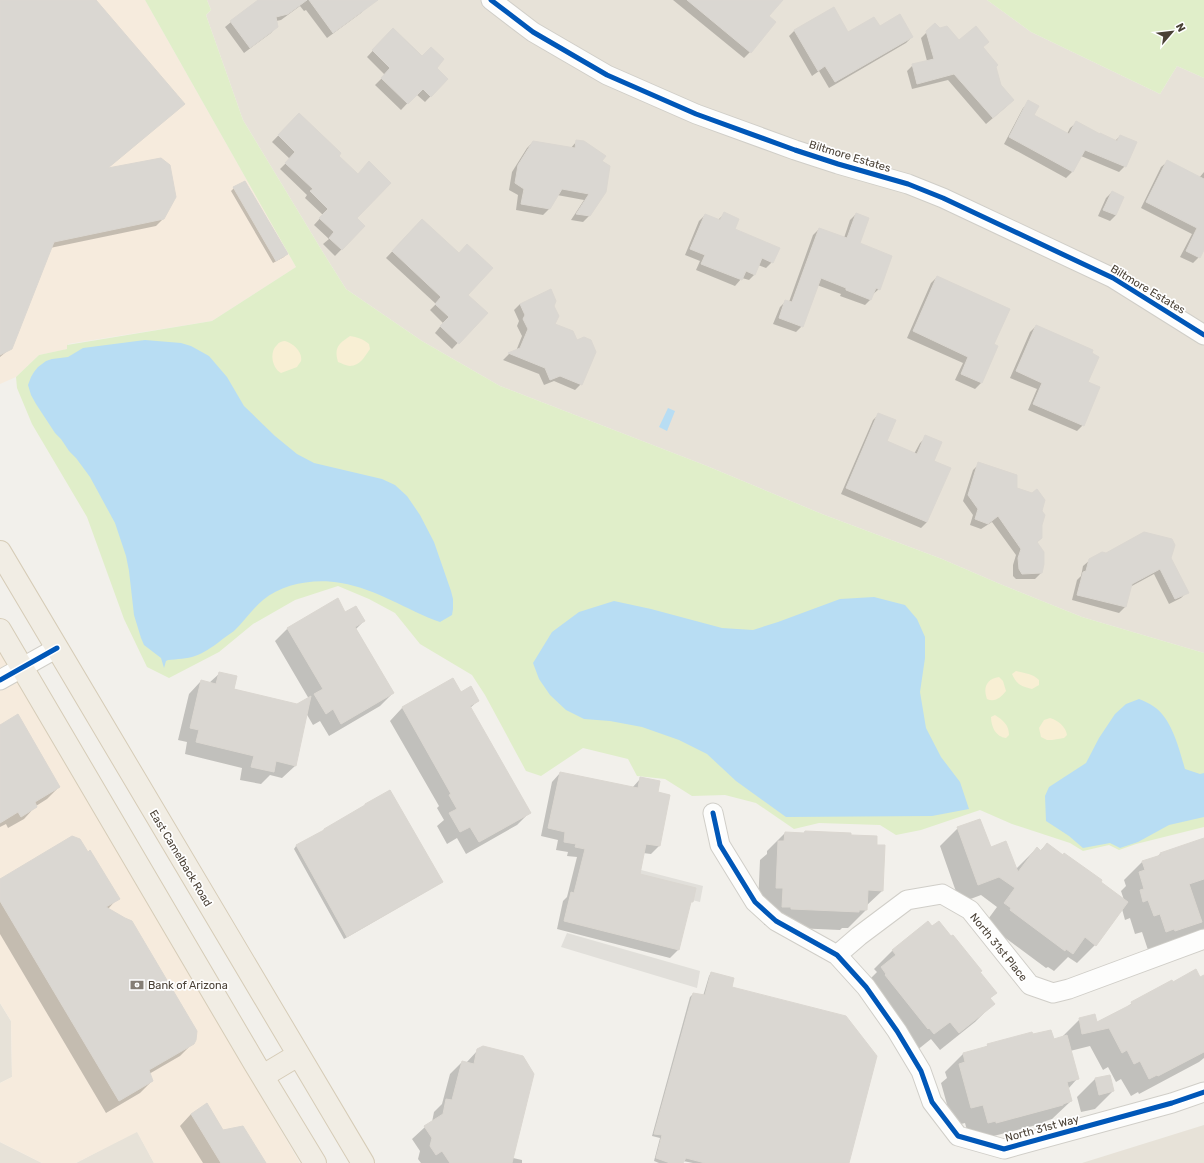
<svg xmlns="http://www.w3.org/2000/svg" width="1204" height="1163" viewBox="0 0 1204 1163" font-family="Rubik,sans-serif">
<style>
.residential{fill:#e7e2d8}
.commercial{fill:#f6ebdd}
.green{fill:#e0eec9}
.sand{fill:#f8efd4}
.parking{fill:#e1dfda}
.water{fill:#b8ddf3}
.shadow{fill:#0003}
.building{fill:#dad7d2;stroke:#dbd7d1}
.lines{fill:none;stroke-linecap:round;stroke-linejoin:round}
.minor-casing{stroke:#d0cec8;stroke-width:21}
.primary-casing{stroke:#d6ccb7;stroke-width:24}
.minor{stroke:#fdfdfc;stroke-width:19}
.primary{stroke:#f1ede4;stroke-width:22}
.cycleway-casing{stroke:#fff;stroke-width:8}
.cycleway{stroke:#0057b8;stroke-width:5}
.labels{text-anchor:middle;stroke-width:3.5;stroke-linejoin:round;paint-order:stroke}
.street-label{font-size:11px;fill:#4a4136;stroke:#fff}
.poi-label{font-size:11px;fill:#4a4136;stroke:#fff;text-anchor:start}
</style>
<rect width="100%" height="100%" fill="#f2f0eb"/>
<path class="residential" d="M207,0H987L1031,32L1160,94L1177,66L1204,78V653L1082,617L1000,584L942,559L822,514L707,466L500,386L422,341L346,289L324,254L243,120L206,15L211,10Z
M0,1003L11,1021L12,1077L0,1083Z
M1204,1125V1163H1082Z
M137,1131L154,1163H76Z
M0,1142L42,1163H0Z"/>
<path class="commercial" d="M0,0H145L296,267L212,321L68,344V349L39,355L16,377L0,384Z
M0,653L300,1163H154L137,1132L76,1163H42L0,1142V1083L12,1077L11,1021L0,1003Z"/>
<path class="green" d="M145,0H207L211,10L206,15L243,120L324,254L346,289L422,341L500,386L707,466L822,514L942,559L1000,584L1082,617L1204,653V827L1136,844L1119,850L1109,845L1083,851L1070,843L1012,824L980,810L921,830L896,835L880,825L819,823L794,829L756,803L725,795L692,796L665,779L637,776L628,759L583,748L541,776L526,771L485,695L472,675L420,644L395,613L369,599L338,586L295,600L253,624L219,652L169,678L147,667L124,619L87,517L32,424L17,388L16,377L39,355L67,349V345L212,321L296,267Z
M987,0H1204V78L1177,66L1160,94L1031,32Z"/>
<path class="sand" d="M350,336C357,337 363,339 369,344L370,349C365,356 360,366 350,366C347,366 341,363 338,362C334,348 338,344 350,336Z
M285,341C293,343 303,352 301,361C300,363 298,365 297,367L281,373C272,368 269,352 277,345C279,342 282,341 285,341Z
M1016,671C1025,673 1033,674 1039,680V685L1032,689C1021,686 1017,685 1012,674Z
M999,677L1003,681L1006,691C1001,697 995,703 987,699C983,688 986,679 999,677Z
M995,715C1003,720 1009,725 1009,735L1006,738C996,737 991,727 991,717Z
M1050,718C1058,720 1066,727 1067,735L1064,738L1052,740H1047L1041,737L1039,728L1044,720Z"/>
<path class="parking" d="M587,856L703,886L700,902L586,873Z
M567,933L700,971L697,988L561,947Z"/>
<path class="water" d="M145,340L181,343L191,346L209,356L227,377L244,406L275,436L297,454L314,463L382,479L395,485L407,496L420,515L434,542L451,591L453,599V609L452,615L440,622C406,610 377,589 341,583C316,578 283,583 263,600C252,609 244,622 234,631C229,635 223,638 219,642C212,647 204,653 195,656C187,659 177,659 168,660L166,661L164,668L161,658L144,645L141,638L134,615L129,571L126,556L115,523L90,477L76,458L69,451L61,439L55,433L36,404L31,395L28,385L31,377L34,372L38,367L46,361L52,359L68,357L83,348Z
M668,408L675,411L667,431L659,427Z
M874,597L905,605L917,619L925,637V658L920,692L926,728L941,757L960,782L969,809L932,816L786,817L736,781L707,754L679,740L642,727L610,721L584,719L566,710L550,695L539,679L533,663L552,632L579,612L614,601L651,609L722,628L753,630L778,622L840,599Z
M1139,699C1144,701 1149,703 1153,706C1172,718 1179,749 1185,769L1200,774L1204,773V817L1169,825L1138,842L1120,848L1110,843L1083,848L1069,836L1046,821L1045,796L1049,787L1086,763L1099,738L1115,714L1126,704Z"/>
<path class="shadow" d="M0,0H95L106,169L164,218L156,226L50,248L11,348L0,357Z
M260,0H362L367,7L361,13L327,38L306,10L304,11L300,6L281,20L276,21L277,26L271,33L244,53L225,27L231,22Z
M673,0H781L768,16L750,52L744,58Z
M879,27L912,37L906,43L829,88L819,71L812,76L789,36L795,30L847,33Z
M393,29L447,79L425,102L416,94L401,110L375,85L385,75L367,57Z
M927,32L982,48L995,67L1007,106L986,124L948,80L912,89L907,71L913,65L927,61L921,38Z
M1029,102L1033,115L1067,134L1070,128L1076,123L1099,135L1115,141L1120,136L1125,166L1119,172L1081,156L1072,172L1066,178L1004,144L1023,108Z
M299,114L338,156L355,218L364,226L335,256L323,244L329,239L314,225L323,215L305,198L307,195L280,169L290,159L272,142Z
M577,141L601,161L589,216L583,222L571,220L584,200L557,195L549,209L543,215L516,210L518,195L509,190L512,172L527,148L533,142L570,149Z
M1167,162L1199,178L1204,172V248L1199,257L1193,263L1180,257L1192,234L1141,208L1161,167Z
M234,188L286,254L284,257L273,263L231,191Z
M1112,192L1116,215L1110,221L1098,216L1106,198Z
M724,214L734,230L772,262L766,268L758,265L755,274L749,280L742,278L735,286L696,270L700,261L685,255L699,221L705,215L718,220Z
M856,214L858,244L879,289L872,295L871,299L865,305L840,296L841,294L817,285L802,326L796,332L773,324L780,307L786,301L789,302L813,235L819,229L844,238L850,220Z
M416,226L467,295L486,313L452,349L435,333L443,323L430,310L436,304L386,258Z
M937,277L993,345L997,347L981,383L975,389L955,380L963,363L907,338L931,283Z
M520,304L553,306L554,324L577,342L581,384L575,390L554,381L544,385L539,374L503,360L509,354L516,351L522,336L517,326L519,321L514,310Z
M1036,326L1091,354L1083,425L1077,431L1028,410L1037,389L1010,378L1030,332Z
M879,414L885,442L914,454L920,443L926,437L933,462L927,522L921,528L841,494L873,420Z
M979,464L1016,489L1041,511V538L1036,543L1041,573L1035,579H1016L1013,576V565L1016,555L992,522L981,529L970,525L973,515L963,501L973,470Z
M1106,554L1170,558L1187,592L1181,598L1169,604L1154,574L1130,587L1125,607L1119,613L1072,600L1077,580L1081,576L1083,566L1090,560Z
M345,613L364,621L356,629L393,693L380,706L329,736L320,721L313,725L306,713L295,766L282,778L270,775L261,784L240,780L242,768L185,754L187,742L178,740L189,694L201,681L209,683L220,673L233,689L297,705L309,699L275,641L288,628Z
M453,680L460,693L478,701L470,708L530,812L517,825L466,854L457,838L447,844L437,826L444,820L437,808L439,806L390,721L402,708Z
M0,726L59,787L47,799L36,806L24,819L8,828L6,824L0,827Z
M560,773L632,788L641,778L657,793L669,795L659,846L651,854L643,853L639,874L692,901L690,903L678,950L670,958L557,929L563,901L567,897L577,857L567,856L568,852L556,850L558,840L541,836L552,782Z
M958,828L990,848L1016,869L1037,848L1040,851L1047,844L1124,900L1121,891L1126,886L1124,880L1142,862L1157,857L1160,854L1203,840L1204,841V933L1148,950L1142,932L1135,934L1130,918L1125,920L1122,909L1095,945L1077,963L1068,957L1054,971L1048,967L1046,968L992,928L986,922L997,907L981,895L960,903L940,846Z
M324,830L439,884L344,939L294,849L296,846L322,832Z
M805,832L882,891L866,906V910L848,928H842L840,930L773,927V925H764L765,906L758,905L760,860L767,854V851L785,833L803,834Z
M0,880L118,898L108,909L193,1043L180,1056L149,1074L152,1081L140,1093L106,1113L0,934Z
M927,923L931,928L951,937L996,993L989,999L993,1004L975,1022L940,1050L931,1039L916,1051L863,986L877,972L874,969L892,951Z
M711,973L731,988L848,1163H693L683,1161L682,1163H659L654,1161L660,1138L652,1136L690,997L693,994L703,996L709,976Z
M1204,976V1058L1199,1062L1139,1094L1138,1092L1131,1096L1121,1079L1116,1082L1108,1067L1103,1070L1090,1046L1070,1051L1077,1079L1068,1089L1071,1101L1052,1119L1046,1121L1044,1123L978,1140L970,1141L965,1123L953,1126L941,1083L947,1078L945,1072L963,1054L984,1048L988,1045L1053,1040L1061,1038L1080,1019L1096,1023L1127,1007L1132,1003L1172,983L1200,978Z
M478,1050L513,1158L522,1160V1163H421L418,1159L420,1151L412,1139L425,1127L432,1122L434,1112L442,1104L450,1074L462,1062L466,1063Z
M1095,1079L1113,1091L1095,1109L1081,1112L1077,1097Z
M191,1114L223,1131L265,1163H203L180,1126Z"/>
<path class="building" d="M0,0H96L185,104L108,168L161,158L170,165L176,197L164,219L54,242L12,349L0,355Z
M258,0H307L288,14L276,17L278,27L250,48L230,21Z
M309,0H378L333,33Z
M687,0H783L769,16L776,22L751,53Z
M834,7L848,32L874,17L880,26L900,14L913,37L835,82L825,66L818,71L794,30Z
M935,23L940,28L947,26L959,40L976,26L989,42L983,47L998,65L996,67L1001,85L1014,100L993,118L954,74L917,84L912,64L934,59L926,31Z
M393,28L422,56L431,47L444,59L437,68L448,79L431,97L423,89L408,104L381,78L390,68L372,50Z
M1028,100L1039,106L1034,115L1069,134L1076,121L1100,134V133L1117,141L1120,135L1137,142L1126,167L1085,150L1073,172L1009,137Z
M299,113L341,153L339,156L358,174L369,161L391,183L357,218L365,226L342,250L329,238L334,232L319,218L328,209L310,191L313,189L285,163L295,152L278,135Z
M576,140L584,141L606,156L602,161L610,166L606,192L590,216L576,214L589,194L562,189L550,209L521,204L524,189L515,183L518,165L533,141L575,148Z
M1167,160L1204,179V250L1200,258L1186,251L1197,228L1146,202Z
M245,181L288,254L276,261L233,187Z
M1112,191L1124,197L1116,215L1103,210Z
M724,212L739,219L735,229L780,248L773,263L762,258L755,275L746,271L742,280L701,264L705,255L690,249L705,214L720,220Z
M856,213L869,218L860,243L892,256L880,290L876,288L871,300L846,290V288L821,278L803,327L779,318L785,300L792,302L819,228L847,238Z
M422,219L459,253L467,244L493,268L468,295L488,313L459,344L440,326L449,317L435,304L441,297L392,251Z
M937,276L1010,309L994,344L998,346L982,383L961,374L968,357L913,331Z
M551,289L556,301L554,306L559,316L555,324L573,331L577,340L584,337L591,340L596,352L582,385L560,376L550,380L545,368L508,353L520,348L528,329L523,319L525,315L520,304Z
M1036,325L1093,350L1092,353L1099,357L1088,382L1100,387L1084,426L1033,404L1042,383L1016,371Z
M878,413L896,420L887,441L917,454L925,435L942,442L934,461L951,468L927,522L846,488Z
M978,462L1017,475V488L1032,493L1037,489L1045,500L1042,511L1045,515L1042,525V538L1037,542L1044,552V564L1042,573L1022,574L1019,569L1018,558L1021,549L998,516L988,524L975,519L978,509L968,495Z
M1144,532L1172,539L1175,545L1171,558L1189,593L1175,599L1160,569L1132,584L1126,607L1077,595L1083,572L1086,571L1089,559L1102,552L1106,553Z
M338,598L345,612L356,606L365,621L355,627L394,693L341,724L333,709L326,714L314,694L323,689L287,628Z
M219,672L237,676L234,689L297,704L311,696L296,766L276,761L274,772L251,767L254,756L196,742L199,730L190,728L201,680L216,684Z
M453,678L461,692L471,686L479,701L470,706L531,813L479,842L470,827L460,832L449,813L457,809L449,795L451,794L402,707Z
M18,714L60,787L35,802L37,807L21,817L18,812L0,823V725Z
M560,772L638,788L640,777L660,781L658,792L670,795L660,846L646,844L640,874L696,888L693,902H691L679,950L564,921L571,892L574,893L585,849L575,847L576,844L564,842L565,832L548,828Z
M390,790L443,882L347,937L296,845L324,830V829L365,805V804Z
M980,819L991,847L1006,841L1018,872L1037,847L1041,851L1047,843L1063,855L1064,853L1102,880L1101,882L1128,902L1096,946L1085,937L1073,954L1066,949L1065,951L1010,910L1011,908L1004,903L1015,888L999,877L978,885L957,827Z
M805,831L851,833V835L877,836V845H885L883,891L868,890L867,910H859V912L791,909V907H782L783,888H776L778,841H784L785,832L804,833Z
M72,836L80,839L88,852L90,850L120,899L106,907L125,918L132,921L197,1031L196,1040L194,1044L149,1070L153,1081L119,1101L0,901V879Z
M1204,838V879L1189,884L1202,922L1175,931L1174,929L1166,932L1160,914L1154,916L1148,900L1143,902L1140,890L1144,889L1139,872L1145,870L1142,861L1161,855L1160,853Z
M928,921L932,926L939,921L951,936L953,935L982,971L980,972L997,993L990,998L995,1004L959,1033L950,1022L934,1034L929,1028L928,1029L885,975L886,974L881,967L896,955L892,950Z
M1196,969L1200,977L1204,975V1052L1158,1076L1157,1075L1149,1079L1140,1061L1134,1064L1127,1050L1122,1053L1109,1028L1082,1034L1079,1018L1095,1014L1097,1022L1132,1004L1131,1002L1172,980L1173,982Z
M711,972L734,978L732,987L846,1016L877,1056L849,1163H705L686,1158L683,1163H670L656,1158L662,1135L654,1134L693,993L705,995Z
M1051,1030L1054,1039L1067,1035L1079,1079L1067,1082L1072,1101L1063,1104V1105L996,1123V1121L988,1123L983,1105L971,1108L959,1064L965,1062L963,1053L988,1046L987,1044L1032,1032L1033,1034Z
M483,1046L523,1056L534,1074L512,1163H450L442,1151L436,1155L430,1146L432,1138L424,1126L443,1114L446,1099L452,1100L462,1061L474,1064L477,1049Z
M1110,1075L1114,1091L1099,1095L1095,1078Z
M207,1103L223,1130L243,1126L266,1163H221L191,1114Z"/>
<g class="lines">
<g class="minor-casing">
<path id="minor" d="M491,0L533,32L607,75L696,114L795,150L838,164L908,184L943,198L1113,278L1204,335
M0,680L57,648
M713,813L720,845L755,902L776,921L837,955L866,987L897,1031L921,1071L932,1102L958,1136L1004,1149L1172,1103L1204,1092
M837,955L859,936L907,900L942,894L970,910L1030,985L1053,993L1069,989L1204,939"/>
</g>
<g class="primary-casing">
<path id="primary" d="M0,552L363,1163
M0,630L255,1064L315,1163
M263,1076L298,1055"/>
</g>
<use href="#minor" class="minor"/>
<use href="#primary" class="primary"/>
<g class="cycleway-casing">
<path id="cycleway" d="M491,0L533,32L607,75L696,114L795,150L838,164L908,184L943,198L1113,278L1204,335
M0,680L57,648
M713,813L720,845L755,902L776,921L837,955L866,987L897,1031L921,1071L932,1102L958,1136L1004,1149L1172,1103L1204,1092"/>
</g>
<use href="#cycleway" class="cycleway"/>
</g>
<defs>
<g id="bank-bare" transform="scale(1.08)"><path d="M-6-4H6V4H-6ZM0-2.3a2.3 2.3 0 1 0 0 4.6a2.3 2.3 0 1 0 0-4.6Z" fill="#857e75" stroke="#fff" stroke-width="2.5" paint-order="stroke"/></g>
</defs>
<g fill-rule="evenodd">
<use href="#bank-bare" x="137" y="985"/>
</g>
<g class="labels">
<g class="street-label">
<text transform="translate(850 156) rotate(17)" y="4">Biltmore Estates</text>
<text transform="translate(1148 289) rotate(31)" y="4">Biltmore Estates</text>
<text transform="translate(181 858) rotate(59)" y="4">East Camelback Road</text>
<text transform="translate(999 947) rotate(51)" y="4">North 31st Place</text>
<text transform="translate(1042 1128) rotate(-15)" y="4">North 31st Way</text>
</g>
<g class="poi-label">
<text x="148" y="989">Bank of Arizona</text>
</g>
</g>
<g transform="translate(1172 32) rotate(62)" stroke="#ffffff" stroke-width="3" paint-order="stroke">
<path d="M0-3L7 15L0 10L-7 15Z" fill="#4a4136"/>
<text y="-6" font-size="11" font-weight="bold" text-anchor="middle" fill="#4a4136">N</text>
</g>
</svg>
